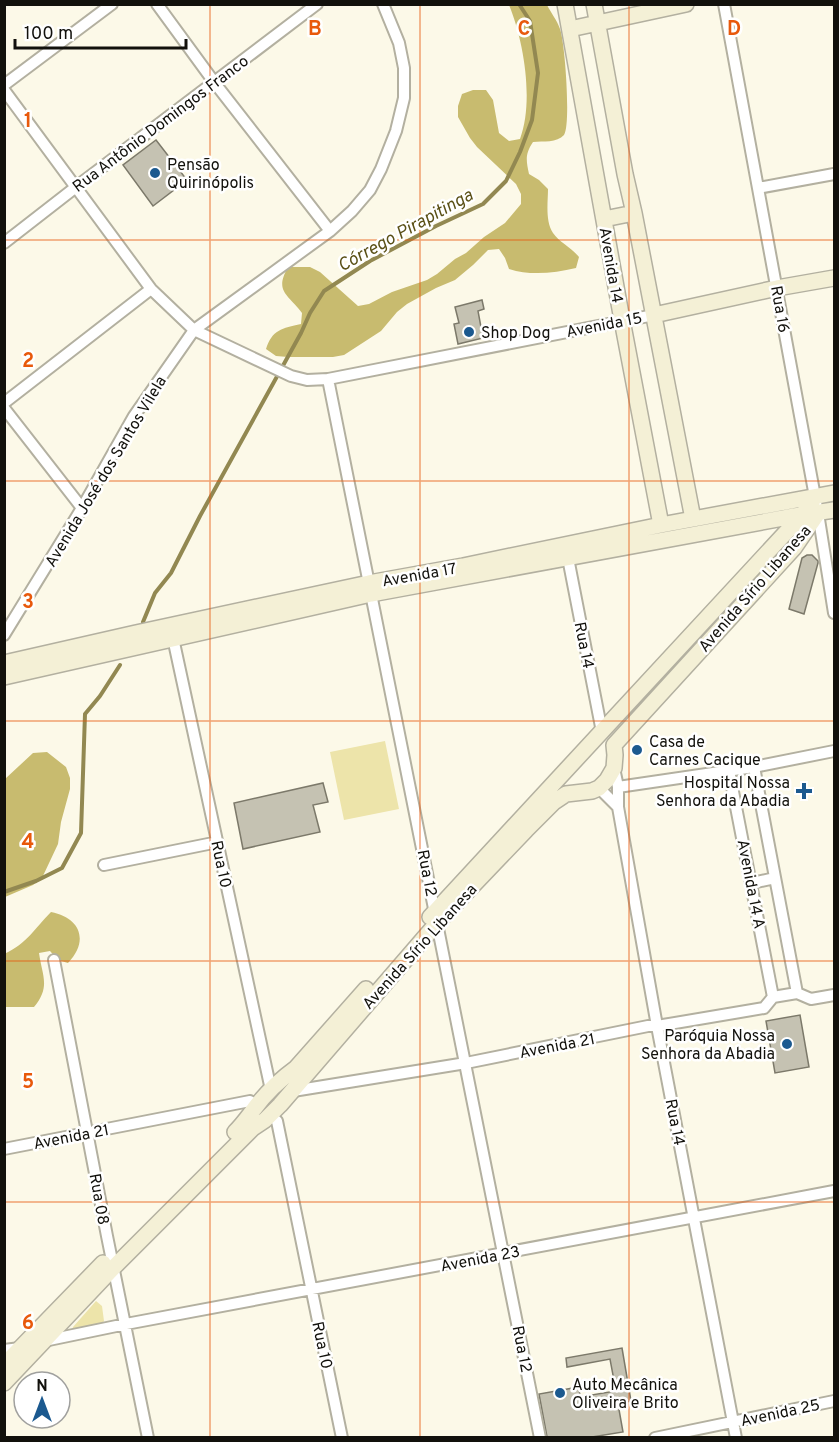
<svg xmlns="http://www.w3.org/2000/svg" width="839" height="1442" viewBox="0 0 839 1442" font-family="Overpass,sans-serif">
<style>
.green{fill:#ede4aa}
.forest{fill:#c8bb6f}
.lines{fill:none;stroke-linecap:round;stroke-linejoin:round}
.stream{stroke:#928851;stroke-width:4}
.building{fill:#c5c2b2;stroke:#7c796a;stroke-width:1.5}
.street-casing{stroke:#b3b0a0;stroke-width:14}
.secondary-casing{stroke:#b3b0a0;stroke-width:18}
.street{stroke:#fff;stroke-width:10}
.secondary{stroke:#f4f0d6;stroke-width:15}
.grid{fill:none;stroke:#e8590c;stroke-width:1.5;stroke-opacity:0.55}
.poi-dot{fill:#1b598f;stroke:#fff;stroke-width:2}
.labels{text-anchor:middle;stroke-width:5;stroke-linejoin:round;paint-order:stroke}
.street-label{font-size:16px;fill:#12110c;stroke:#fff}
.poi-label{font-size:16px;fill:#12110c;stroke:#fff;text-anchor:start}
.water-label{font-size:18px;font-style:italic;fill:#5a5016;stroke:#fff}
.grid-label{font-size:20px;text-anchor:middle;font-weight:bold;fill:#e8590c;stroke:#fff;stroke-width:5;stroke-linejoin:round;paint-order:stroke}
</style>
<rect width="100%" height="100%" fill="#fcf9e8"/>
<path class="green" d="M385,741L399,809L344,820L330,752Z
M96,1301L102,1306L104,1321L102,1324L72,1330L73,1327Z"/>
<path class="forest" d="M509,5H547C551,13 557,20 560,29C565,42 571,125 564,135C557,143 543,141 533,142C525,154 526,160 529,174L539,180L548,189C548,202 545,221 553,233C559,242 571,247 579,257L576,268C554,273 531,276 509,269L505,258L499,249L488,250L473,265L455,280L436,288L407,304L397,312L381,331L344,355L333,357H288L276,356L266,349C272,330 282,328 301,324L302,313C288,294 274,292 288,267H310L320,272L358,306L369,304L392,292L427,280L437,274L455,259L466,253L484,237L505,223L521,204V194L516,184L477,147L470,138L458,117V106L462,94L473,90H486L493,100L499,133L509,141L520,139C534,102 524,41 509,5Z
M47,752L66,767L70,778V789L61,822L58,844L42,878L33,885L5,897V779L33,753Z
M51,912C81,918 89,941 68,963L58,960L50,951L39,953C42,975 51,987 34,1007H5L4,954C28,943 34,929 51,912Z"/>
<g class="lines">
<path class="stream" d="M143,622L155,593L171,573L200,516L301,333L310,313L324,291L370,261L436,226L483,204L506,181L520,152L532,120L538,73L530,21L519,4
M4,892L36,881L62,868L81,833L85,714L100,696L120,665"/>
</g>
<path class="building" d="M156,140L187,180L153,206L123,165Z
M482,300L484,309L478,311L483,338L458,344L454,324L459,323L455,307Z
M807,555H812L818,561V563L804,614L789,609L802,558Z
M323,783L328,802L313,805L320,832L243,849L234,803Z
M800,1015L809,1067L775,1073L766,1021Z
M622,1348L631,1401L618,1404L623,1432L592,1437H547L539,1394L579,1387L580,1397L616,1391L610,1359L567,1367L566,1358Z"/>
<g class="lines">
<g class="street-casing">
<path id="street" d="M157,4L214,82L330,231
M724,4L818,513L834,613
M4,85L112,4
M4,90L151,289L194,330L291,376L307,380L328,379L654,315
M758,188L834,174
M4,243L76,187L317,4
M328,379L540,1438
M4,403L151,289
M4,408L82,508
M568,558L602,732
M4,635L82,508L134,416L194,330L330,231L352,211L370,190L381,169L396,131L404,98V68L399,43L383,4
M173,638L271,1090
M754,767L797,993
M614,768L618,787V807L657,1026L736,1438
M729,771L773,997
M618,787L754,767L834,751
M599,788L618,807
M104,865L218,842
M752,883L775,878
M54,960L107,1236L148,1438
M293,1091L466,1063L648,1026H657L764,1008L773,997L797,993L811,999L834,995
M270,1115L277,1121L342,1438
M4,1149L250,1101L257,1105
M44,1341L126,1324L834,1191
M4,1350L20,1348
M655,1438L834,1401"/>
</g>
<g class="secondary-casing">
<path id="secondary" d="M565,4L622,320L661,525
M594,4L625,174L634,213L693,519
M570,29L686,4
M604,219L634,213
M654,315L777,288L834,278
M4,663L136,633L369,583L463,566L661,525L834,493
M4,677L371,594L794,516L834,510
M430,917L803,514L815,497
M235,1132C243,1124 247,1118 254,1109C265,1094 281,1079 296,1068L366,989
M4,1365L103,1263
M4,1383L114,1267L253,1128L265,1120L280,1105L438,922L526,830L554,802L566,794L592,791L599,788L607,780L614,768L615,755L614,745L794,548L818,513"/>
</g>
<use href="#street" class="street"/>
<use href="#secondary" class="secondary"/>
</g>
<path class="grid" d="M210,4V1438M420,4V1438M629,4V1438M4,240H834M4,481H834M4,721H834M4,961H834M4,1202H834"/>
<g class="poi-dot">
<circle cx="155" cy="173" r="6"/>
<circle cx="469" cy="332" r="6"/>
<circle cx="637" cy="750" r="6"/>
<path d="M801 782h6v6h6v6h-6v6h-6v-6h-6v-6h6z"/>
<circle cx="787" cy="1044" r="6"/>
<circle cx="560" cy="1393" r="6"/>
</g>
<g class="labels">
<g class="street-label">
<text transform="translate(160 123) rotate(-37)" y="6">Rua Antônio Domingos Franco</text>
<text transform="translate(612 265) rotate(80)" y="6">Avenida 14</text>
<text transform="translate(781 309) rotate(80)" y="6">Rua 16</text>
<text transform="translate(604 324) rotate(-11)" y="6">Avenida 15</text>
<text transform="translate(105 471) rotate(-59)" y="6">Avenida José dos Santos Vilela</text>
<text transform="translate(419 574) rotate(-10)" y="6">Avenida 17</text>
<text transform="translate(754 588) rotate(-49)" y="6">Avenida Sírio Libanesa</text>
<text transform="translate(585 645) rotate(79)" y="6">Rua 14</text>
<text transform="translate(222 864) rotate(78)" y="6">Rua 10</text>
<text transform="translate(428 873) rotate(79)" y="6">Rua 12</text>
<text transform="translate(752 884) rotate(79)" y="6">Avenida 14 A</text>
<text transform="translate(419 946) rotate(-48)" y="6">Avenida Sírio Libanesa</text>
<text transform="translate(557 1045) rotate(-11)" y="6">Avenida 21</text>
<text transform="translate(676 1122) rotate(79)" y="6">Rua 14</text>
<text transform="translate(71 1136) rotate(-11)" y="6">Avenida 21</text>
<text transform="translate(100 1199) rotate(80)" y="6">Rua 08</text>
<text transform="translate(480 1258) rotate(-11)" y="6">Avenida 23</text>
<text transform="translate(323 1345) rotate(78)" y="6">Rua 10</text>
<text transform="translate(523 1349) rotate(79)" y="6">Rua 12</text>
<text transform="translate(780 1412) rotate(-12)" y="6">Avenida 25</text>
</g>
<g class="poi-label">
<text x="167" y="170">Pensão<tspan x="167" dy="18">Quirinópolis</tspan></text>
<text x="481" y="338">Shop Dog</text>
<text x="649" y="747">Casa de<tspan x="649" dy="18">Carnes Cacique</tspan></text>
<text x="790" y="788" text-anchor="end">Hospital Nossa<tspan x="790" dy="18">Senhora da Abadia</tspan></text>
<text x="775" y="1041" text-anchor="end">Paróquia Nossa<tspan x="775" dy="18">Senhora da Abadia</tspan></text>
<text x="572" y="1390">Auto Mecânica<tspan x="572" dy="18">Oliveira e Brito</tspan></text>
</g>
<g class="water-label">
<text transform="translate(405 230) rotate(-29)" y="6">Córrego Pirapitinga</text>
</g>
</g>
<g class="grid-label">
<text x="315" y="35">B</text>
<text x="524" y="35">C</text>
<text x="734" y="35">D</text>
<text x="28" y="127">1</text>
<text x="28" y="367">2</text>
<text x="28" y="608">3</text>
<text x="28" y="848">4</text>
<text x="28" y="1088">5</text>
<text x="28" y="1329">6</text>
</g>
<rect width="839" height="1442" fill="none" stroke="#12110c" stroke-width="12"/>
<g transform="translate(42 1400)"><circle r="28" fill="#ffffff" stroke="#a0a09e" stroke-width="1.5"/>
<path d="M0-4.5L10 22L0 15L-10 22Z" fill="#1b598f"/>
<text y="-9" font-size="16" font-weight="bold" text-anchor="middle" fill="#12110c">N</text>
</g>
<path d="M15 39v9h171v-9" fill="none" stroke="#12110c" stroke-width="3"/>
<text x="24" y="39" font-size="18" fill="#12110c" stroke="#ffffff" stroke-width="4.5" paint-order="stroke">100 m</text>
</svg>
